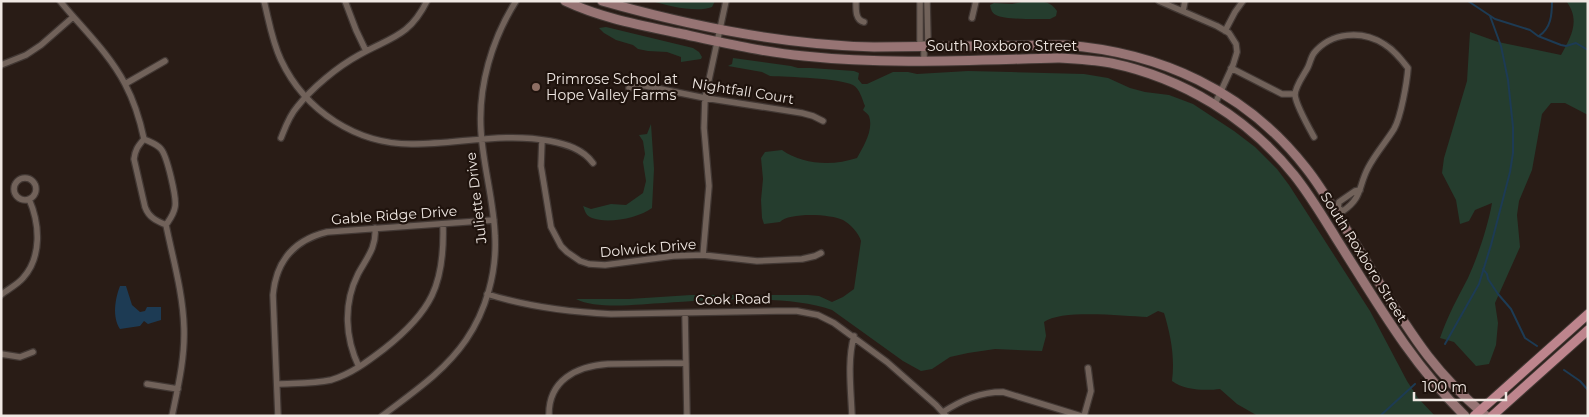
<svg xmlns="http://www.w3.org/2000/svg" width="1589" height="417" viewBox="0 0 1589 417" font-family="Montserrat,sans-serif">
<style>
.green{fill:#253d2e}
.water{fill:#1d3b54}
.lines{fill:none;stroke-linecap:round;stroke-linejoin:round}
.stream{stroke:#1d3b54;stroke-width:2}
.street-casing{stroke:#423834;stroke-width:8}
.secondary-casing{stroke:#423834;stroke-width:11}
.primary-casing{stroke:#423834;stroke-width:11}
.street{stroke:#71625a;stroke-width:5.5}
.secondary{stroke:#977474;stroke-width:9}
.primary{stroke:#be858d;stroke-width:9}
.education-dot{fill:#8d6e63;stroke:#1f130d;stroke-width:2}
.labels{text-anchor:middle;stroke-width:4.5;stroke-linejoin:round;paint-order:stroke}
.street-label{font-size:14px;fill:#f0e8e3;stroke:#1f130d}
.poi-label{font-size:14px;fill:#f0e8e3;stroke:#1f130d;text-anchor:start}
</style>
<rect width="100%" height="100%" fill="#291c16"/>
<path class="green" d="M652,1H715L712,7C697,13 668,6 652,1Z
M1026,1C1040,1 1050,0 1057,11L1056,16L1050,19C1039,19 1005,20 996,15C992,13 991,10 990,5L994,3L1012,4Z
M1566,1H1588V115L1565,103H1551L1542,114L1532,170L1519,201L1517,215L1520,247L1495,303L1498,323L1496,345L1489,364L1476,366L1454,342L1440,338C1448,315 1457,299 1468,278C1478,256 1488,226 1492,203L1475,210L1469,221L1460,224L1456,200L1442,173L1444,158L1467,81L1470,32L1498,42L1561,55C1571,37 1581,20 1566,1Z
M606,27L693,48L699,52L702,57L701,59L681,62V57L667,52L648,51L638,49L633,45L616,40L604,33L599,28Z
M733,58L791,66L798,68H811L854,71L859,73L858,79L862,84H867L893,72H908L917,74L968,71L1011,72L1084,74L1108,78L1130,88L1145,92L1169,95L1193,104L1234,131L1255,147L1277,169L1289,185L1370,311L1407,381L1418,398L1435,416H1258L1237,404L1220,389C1205,391 1184,390 1172,381C1175,358 1171,336 1164,313L1158,311L1147,317C1124,316 1061,309 1044,322L1046,336L1042,351L995,349L968,353L950,357L932,369L921,371L903,361L832,310C785,294 714,300 664,303C641,304 597,310 576,299H629L691,295H808L819,296L832,302L843,297L854,289L861,241C859,233 850,224 843,220C831,214 789,212 780,222L764,224L762,218L761,200L763,179L761,158L765,152L782,150C803,165 833,166 857,158C863,147 874,130 869,116C868,114 865,112 863,110L865,106C862,99 860,89 853,85C839,78 788,77 770,76L762,72L728,66L732,64Z
M651,124L654,169L652,208C639,218 608,224 592,218C586,216 585,211 583,206L591,209L611,204L626,205L643,193L646,181L643,162L645,154L643,141L639,135L647,134Z"/>
<path class="water" d="M120,286H126L132,305L140,312L145,311L147,307H161V320L148,324L144,321L140,326L120,329C112,317 115,299 120,286Z"/>
<g class="lines">
<path class="stream" d="M1468,1L1495,19L1530,30L1538,36L1561,45L1566,46L1576,43L1588,50
M1539,36C1551,28 1552,15 1552,1
M1483,269L1487,274L1488,279L1498,294L1511,309L1525,338L1537,346
M1445,344L1479,284L1491,245L1510,172L1513,153V127L1508,80L1501,46L1490,16
M1564,370L1580,381L1588,390
M1380,416L1415,384"/>
<g class="street-casing">
<path id="street" d="M60,1C82,28 109,53 125,84C134,101 140,120 144,139
M264,1C269,21 272,41 281,60C305,111 357,145 414,144C459,144 504,132 550,141C566,144 583,149 593,163
M345,1L356,30L366,51
M856,1C856,9 855,20 864,22
M920,1V42L924,45
M1159,1L1217,26L1229,33L1236,44L1237,52L1233,65L1215,104
M1183,11L1185,1
M972,18L976,1
M1225,31L1235,12L1243,1
M924,60V45L928,42L927,1
M1,65L26,55L41,45L73,17
M1231,68L1282,94H1295
M125,84L165,61
M629,88L641,85L705,98L802,113L813,116L823,121
M1314,137C1309,128 1296,105 1295,95C1295,86 1304,75 1308,67C1310,63 1311,57 1314,53C1331,32 1362,30 1384,44C1394,50 1401,59 1408,68C1407,82 1401,117 1394,129C1386,142 1375,154 1368,168C1358,187 1363,197 1343,211L1338,208
M281,138C285,128 289,116 297,107C312,88 337,67 359,55C391,37 409,37 427,1
M144,139C150,142 157,144 161,149C167,156 177,198 175,207C174,214 170,219 166,225C173,259 183,293 184,328C185,358 178,387 172,416
M144,139C138,146 135,150 134,159L145,207C149,218 157,221 166,225
M542,140L541,166L551,227L561,246L567,252L580,261L589,264L605,265L673,256L703,255L757,261L802,259L815,256L821,253
M14 189a11 11 0 1 1 22 0a11 11 0 1 1-22 0Z
M1336,210L1338,208L1339,202L1355,191L1360,190
M703,255L709,186L704,128L705,98L726,1
M487,294C528,307 568,312 611,314L777,311H797L818,315L834,323L887,362L936,405L946,416
M1,295C8,289 17,285 23,278C42,257 40,224 29,199
M685,313L687,416
M1,354L20,357L33,352
M359,367C345,338 343,304 358,274C366,259 377,247 375,228
M147,384L178,389
M277,384C294,383 313,384 331,380C351,374 367,362 384,349C431,312 445,285 443,224
M943,412C962,400 980,392 1003,392L1081,416
M278,416L273,295C276,261 294,240 327,232L494,220
M382,416C412,393 444,372 466,340C486,311 497,272 495,236C494,201 483,166 481,131C478,86 492,39 516,1
M549,416C548,380 577,366 608,364L686,363
M852,416C851,390 847,361 854,336
M1084,416L1091,391L1088,368"/>
</g>
<g class="secondary-casing">
<path id="secondary" d="M565,1C601,18 640,25 678,33C720,42 762,52 804,56C888,65 974,60 1058,58C1075,59 1093,60 1111,63C1183,78 1248,118 1294,175C1310,195 1323,217 1336,238C1376,301 1411,363 1465,416
M602,1C690,26 782,45 874,47L1064,45C1160,52 1246,91 1306,168C1322,188 1334,210 1348,232C1374,273 1398,317 1428,356C1445,378 1465,398 1486,416"/>
</g>
<g class="primary-casing">
<path id="primary" d="M1474,416L1588,314
M1492,416L1588,330"/>
</g>
<use href="#street" class="street"/>
<use href="#secondary" class="secondary"/>
<use href="#primary" class="primary"/>
</g>
<circle class="education-dot" cx="536" cy="87" r="5"/>
<g class="labels">
<g class="street-label">
<text x="1002" y="51">South Roxboro Street</text>
<text transform="translate(743 91) rotate(9)" y="5">Nightfall Court</text>
<text transform="translate(476 198) rotate(-97)" y="5">Juliette Drive</text>
<text transform="translate(394 215) rotate(-4)" y="5">Gable Ridge Drive</text>
<text transform="translate(648 248) rotate(-5)" y="5">Dolwick Drive</text>
<text transform="translate(1364 257) rotate(58)" y="5">South Roxboro Street</text>
<text transform="translate(733 299) rotate(-1)" y="5">Cook Road</text>
</g>
<g class="poi-label">
<text x="546" y="84">Primrose School at<tspan x="546" dy="16">Hope Valley Farms</tspan></text>
</g>
</g>
<rect width="1589" height="417" fill="none" stroke="#f0e8e3" stroke-width="5"/>
<path d="M1414 392v8h92v-8" fill="none" stroke="#f0e8e3" stroke-width="2.5"/>
<text x="1422" y="392" font-size="15" fill="#f0e8e3" stroke="#1f130d" stroke-width="4" paint-order="stroke">100 m</text>
</svg>
